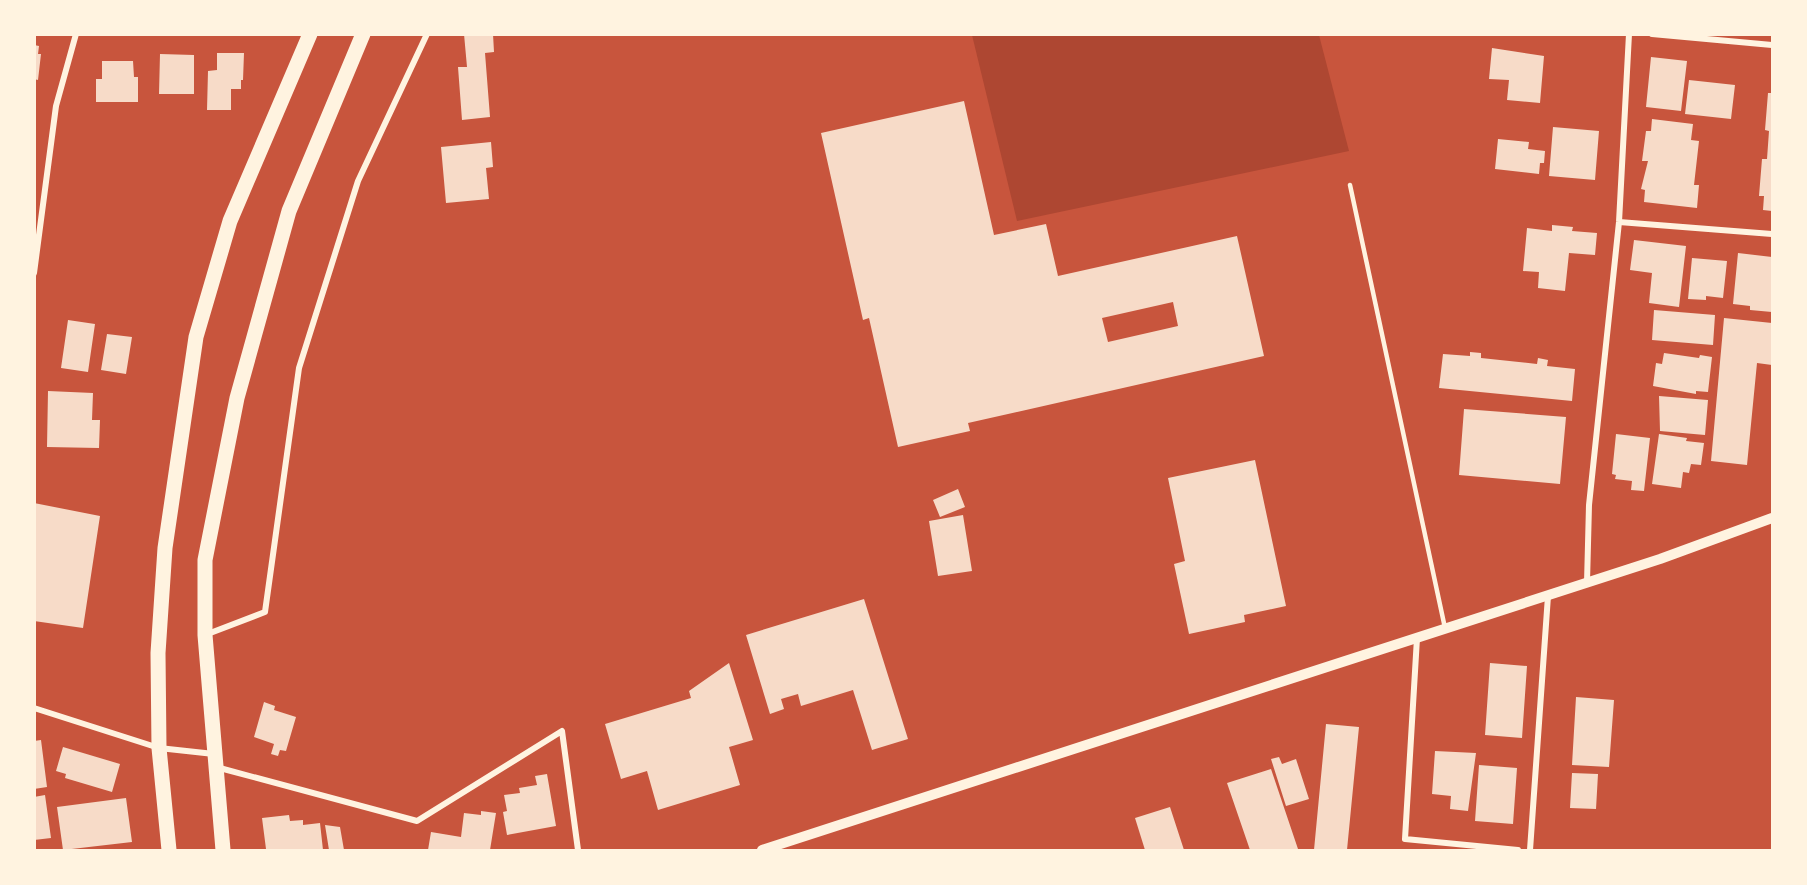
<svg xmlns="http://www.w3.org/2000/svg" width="1807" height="885" viewBox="0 0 1807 885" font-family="'IBM Plex Serif',serif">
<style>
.green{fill:#ae4732}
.building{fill:#f7dbc8;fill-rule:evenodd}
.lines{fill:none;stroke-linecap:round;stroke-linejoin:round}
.service{stroke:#fff3e0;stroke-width:4.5}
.minor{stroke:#fff3e0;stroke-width:6}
.tertiary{stroke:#fff3e0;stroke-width:10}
.primary{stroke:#fff3e0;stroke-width:15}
</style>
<rect width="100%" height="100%" fill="#c8553d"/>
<path class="green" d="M972,35H1319L1349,151L1017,221Z"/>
<path class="building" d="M464,34H493L494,52L485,53L490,117L462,120L458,67H467Z
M34,45L39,46L38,54H41L38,80L34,79Z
M1492,48L1544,56L1540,103L1507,100L1509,80L1489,79Z
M217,53H244L243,80H241V89H231V110H207L208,71L217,70Z
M160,54L194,55V94H159Z
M1651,57L1687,61L1681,111L1646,107Z
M102,61H133L134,77H138V102H96V79H102Z
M1689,80L1735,85L1731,119L1685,114Z
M1768,93H1772V211L1763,210L1764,196H1759L1762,159H1767L1769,131L1765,130Z
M964,101L994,235L1046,224L1058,276L1237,236L1264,356L968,423L970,431L898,447L869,318L863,320L821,133ZM1173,302L1178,326L1108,342L1102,318Z
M1652,119L1693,124L1691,140L1699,141L1694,185H1699L1697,208L1644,202L1645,190L1641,189L1648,161H1642L1646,131H1651Z
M1553,127L1599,131L1595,180L1549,176Z
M1498,139L1529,142L1528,149L1545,151L1544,163H1540L1539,174L1495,169Z
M491,142L493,167L486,168L489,199L446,203L441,147Z
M1552,225L1573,227L1572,231L1597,233L1595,255L1569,253L1565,291L1538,288L1539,272L1523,271L1527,228L1552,231Z
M1634,240L1686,246L1679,307L1649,303L1652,273L1630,270Z
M1738,253L1772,257V312L1750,310V306L1733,304Z
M1692,258L1727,261L1723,298L1706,296V300L1688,299Z
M1654,310L1715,315L1713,345L1652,340Z
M1724,318L1772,323V365L1757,363L1747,465L1711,461Z
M68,320L95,324L88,372L61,368Z
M107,334L132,337L126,374L101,370Z
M1470,352L1481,353V358L1537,364L1538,358L1548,360L1547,366L1575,369L1572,401L1439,388L1443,354L1470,356Z
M1664,353L1699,358L1700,355L1712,357L1708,392L1696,391V394L1653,386L1656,363L1662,364Z
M48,391L93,393L92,420H100L99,448L47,447Z
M1659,396L1708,400L1705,435L1660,431Z
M1464,409L1566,417L1560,484L1459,475Z
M1616,434L1650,438L1644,491L1631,490L1632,481L1615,479L1616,475L1612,474Z
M1659,434L1687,438L1686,441L1704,443L1701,465L1691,464L1689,473L1683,472L1681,488L1652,484Z
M1255,460L1286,606L1244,615L1245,622L1189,634L1174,564L1185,561L1168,478Z
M958,489L965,507L940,517L933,500Z
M34,503L100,516L83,628L34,621Z
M963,515L972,571L938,576L929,521Z
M864,599L908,739L872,750L853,690L801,706L798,694L781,699L784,709L770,714L746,635Z
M729,663L753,740L729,747L740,785L658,810L647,771L621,779L605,724L691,698L689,691Z
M1490,663L1527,666L1522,738L1485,735Z
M1576,697L1614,700L1609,767L1572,765Z
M264,702L275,706L274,710L296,717L286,751L280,750L278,756L271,754L274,744L254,737Z
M1326,724L1359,727L1347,850H1314Z
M41,740L47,787L34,789V741Z
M63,747L120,764L112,792L65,778L66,774L56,771Z
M1435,751L1476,753L1468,811L1450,809L1451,796L1432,794Z
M1279,757L1282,764L1296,759L1309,799L1286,806L1271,759Z
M1479,765L1517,768L1513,824L1475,821Z
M1271,769L1298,849L1294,850H1250L1227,783Z
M1572,773L1598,774L1596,809L1570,808Z
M547,774L556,826L507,835L503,812L507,811L504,795L520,793L519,788L537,785L535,776Z
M45,795L51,838L34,840V797Z
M126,798L132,842L63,850L57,807Z
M1170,807L1184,850H1145L1135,818Z
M481,811L496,813L490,850H428L431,832L461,837L464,813L481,815Z
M289,815L290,821L303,820V825L320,823L323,850L266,849L262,818Z
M325,825L340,827L344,850H329Z"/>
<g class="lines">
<path class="service" d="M1350,185L1445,628"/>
<path class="minor" d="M1652,34L1772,45
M1619,222L1772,234
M34,273L56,106L76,34
M1587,583L1589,505L1619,222L1629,34
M205,635L265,612L299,368L358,181L427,34
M1417,638L1405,839L1518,850
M34,708L159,748L214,754
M216,767L417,821L562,731L578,850
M1530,850L1548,596"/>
<path class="tertiary" d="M762,850L1660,559L1772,518"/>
<path class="primary" d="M169,850L159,748L158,653L165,548L196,337L230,221L310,34
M223,850L205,635V560L237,398L289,211L363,34"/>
</g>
<rect width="1807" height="885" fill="none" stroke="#fff3e0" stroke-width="72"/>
</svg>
